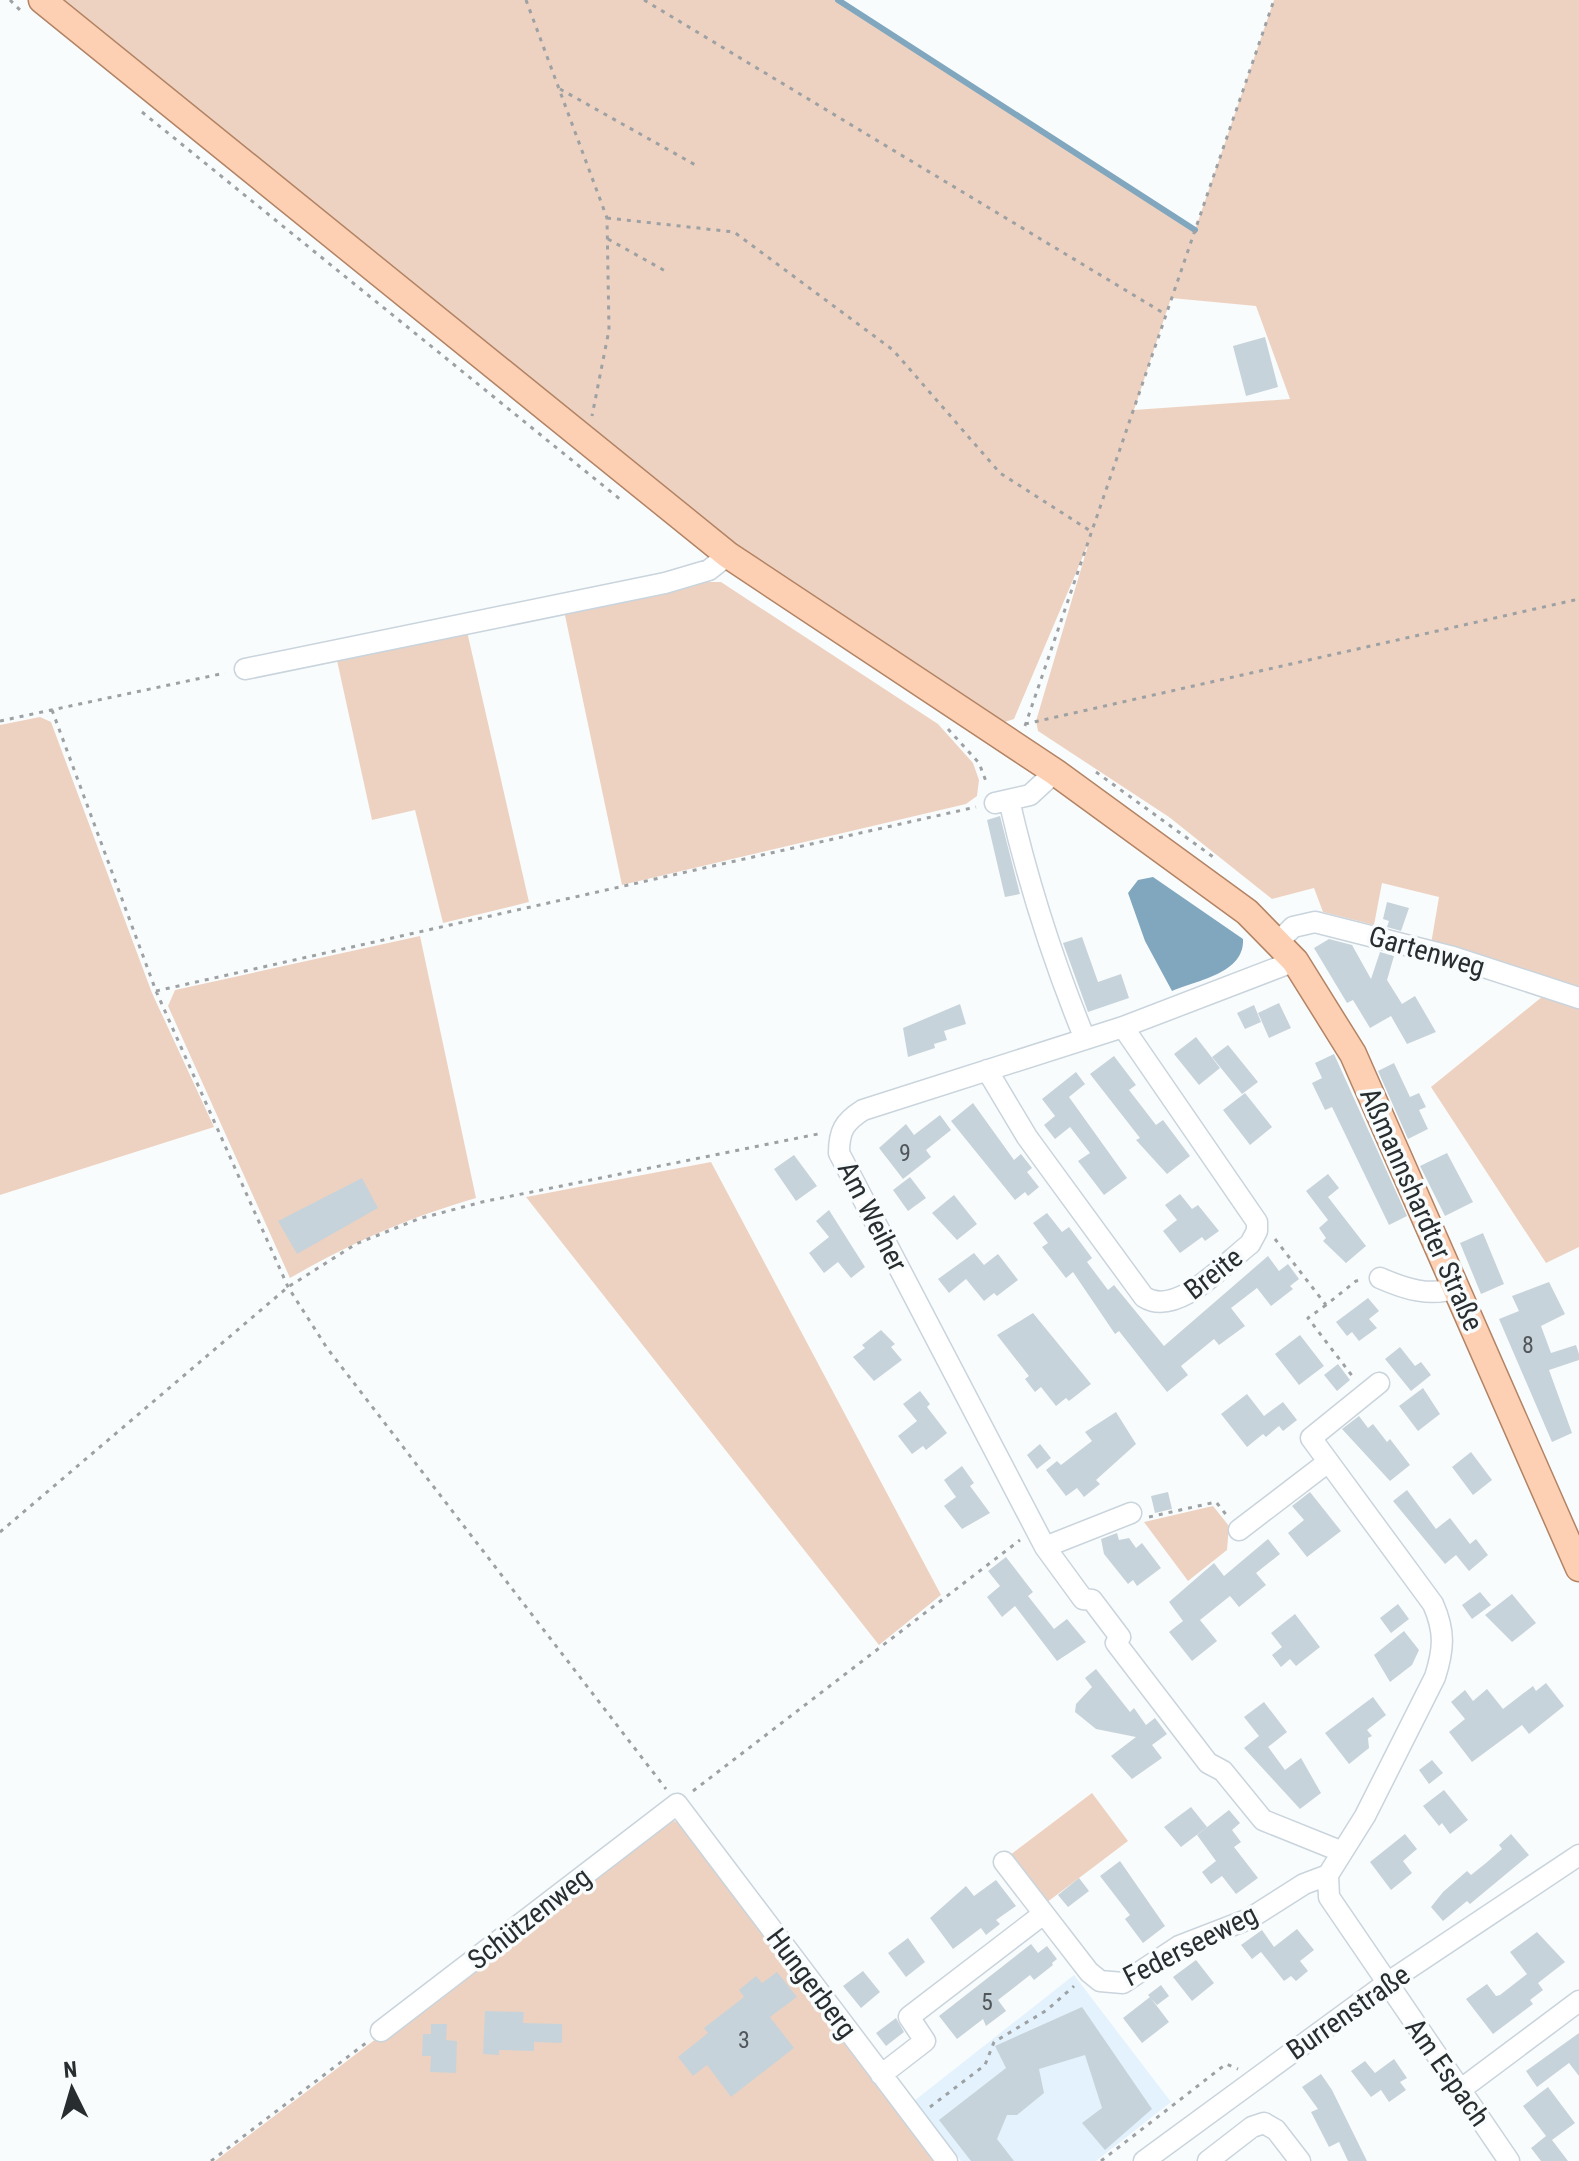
<svg xmlns="http://www.w3.org/2000/svg" width="1579" height="2161" viewBox="0 0 1579 2161" font-family="'Roboto Condensed',sans-serif">
<style>
.built{fill:#e3f2fc}
.green{fill:#eed2c1;fill-rule:evenodd}
.water{fill:#81a7bf}
.lines{fill:none;stroke-linecap:round;stroke-linejoin:round}
.stream{stroke:#81a7bf;stroke-width:6}
.building{fill:#c7d3da}
.minor-casing{stroke:#c9d4dc;stroke-width:23}
.major-casing{stroke:#b28364;stroke-width:29}
.path{stroke:#9da1a3;stroke-width:3;stroke-dasharray:4 6;stroke-linecap:butt}
.minor{stroke:#fff;stroke-width:20}
.major{stroke:#fdd0b3;stroke-width:26}
.labels{text-anchor:middle;stroke-width:7;stroke-linejoin:round;paint-order:stroke}
.number-label{font-size:24px;fill:#50565a}
.street-label{font-size:28px;fill:#282d2f;stroke:#f9fcfd}
</style>
<rect width="100%" height="100%" fill="#f9fcfd"/>
<path class="built" d="M1074,1975L1171,2102L1096,2161H961L914,2101Z"/>
<path class="green" d="M54,0H838L1195,230L1274,0H1579V993L1431,944L1439,897L1382,883L1374,925L1323,912L1314,888L1272,899L1169,817L1038,731L1036,721L1089,542L1014,719L1002,723L732,547ZM1171,298L1256,306L1290,399L1134,410Z
M697,582H721L938,724L973,763L979,780L977,796L966,804L622,885L563,606Z
M466,627L529,902L443,923L415,810L372,820L336,656Z
M40,717L51,722L152,993L214,1127L0,1195V725Z
M420,936L476,1198C405,1219 353,1242 290,1278L168,1006L175,990Z
M1548,992L1579,1002V1247L1546,1263L1431,1087Z
M711,1162L941,1595L879,1645L526,1197Z
M1213,1506L1229,1526L1227,1550L1188,1581L1144,1522Z
M1092,1793L1128,1841L1046,1903L1010,1855Z
M674,1821L683,1825L937,2161H215L662,1822Z"/>
<path class="water" d="M1153,877L1243,939C1245,973 1198,980 1172,991L1145,941L1128,893L1138,880Z"/>
<g class="lines">
<path class="stream" d="M838,0L1195,230"/>
</g>
<path class="building" d="M1265,337L1278,387L1246,396L1233,346Z
M1000,816L1020,894L1005,897L987,820Z
M1387,902L1409,908L1401,931L1387,927L1389,921L1383,919Z
M1082,937L1098,982L1121,974L1129,998L1088,1012L1063,943Z
M1329,939L1352,945L1371,979L1380,952L1394,956L1387,980L1402,1004L1415,996L1436,1032L1407,1044L1391,1016L1370,1028L1353,1000L1347,1003L1314,948Z
M1279,1003L1291,1028L1269,1038L1258,1013Z
M960,1004L966,1024L944,1031L947,1040L934,1044L935,1048L908,1057L903,1028Z
M1254,1005L1261,1022L1245,1029L1237,1013Z
M1196,1037L1220,1068L1199,1085L1174,1054Z
M1228,1045L1258,1082L1242,1094L1212,1057Z
M1334,1054L1407,1216L1389,1225L1332,1107L1325,1110L1312,1083L1322,1078L1315,1063Z
M1114,1056L1136,1085L1129,1090L1156,1125L1163,1120L1190,1156L1167,1174L1136,1140L1140,1138L1090,1074Z
M1394,1063L1410,1097L1419,1093L1426,1107L1419,1110L1428,1129L1408,1139L1378,1071Z
M1076,1072L1085,1084L1069,1097L1127,1178L1104,1195L1078,1161L1090,1153L1070,1127L1055,1139L1044,1125L1055,1116L1042,1099Z
M1245,1093L1272,1127L1250,1145L1223,1110Z
M973,1103L1014,1160L1021,1154L1032,1168L1027,1172L1039,1187L1028,1196L1025,1192L1015,1200L951,1121Z
M940,1115L951,1130L926,1150L931,1157L903,1179L879,1148L906,1124L914,1135Z
M1447,1153L1473,1202L1445,1216L1420,1166Z
M794,1155L817,1186L796,1201L774,1169Z
M1328,1174L1339,1188L1328,1197L1366,1246L1346,1263L1323,1241L1326,1238L1319,1228L1328,1220L1306,1191Z
M910,1177L926,1198L908,1211L893,1190Z
M362,1178L378,1208L297,1254L278,1221Z
M1180,1194L1192,1209L1198,1205L1219,1231L1205,1241L1202,1237L1180,1253L1163,1231L1177,1220L1165,1205Z
M954,1195L977,1224L957,1240L932,1213Z
M829,1210L865,1267L851,1278L838,1262L824,1273L809,1253L829,1237L816,1221Z
M1047,1213L1062,1232L1069,1227L1092,1258L1087,1262L1108,1290L1114,1285L1164,1346L1268,1256L1279,1271L1288,1264L1299,1279L1290,1286L1293,1289L1271,1306L1257,1288L1231,1308L1245,1326L1219,1345L1214,1339L1181,1366L1188,1375L1167,1392L1119,1331L1115,1334L1073,1272L1066,1278L1042,1247L1048,1243L1033,1223Z
M1483,1233L1504,1284L1481,1294L1460,1243Z
M974,1253L984,1265L998,1254L1018,1280L997,1296L994,1293L984,1301L966,1279L949,1293L938,1279Z
M1549,1282L1565,1314L1541,1326L1551,1353L1576,1345L1579,1354V1360L1549,1370L1572,1433L1552,1442L1499,1319L1519,1311L1512,1296Z
M1368,1298L1379,1311L1369,1319L1377,1328L1359,1341L1352,1332L1347,1336L1336,1322Z
M1033,1313L1091,1384L1069,1401L1066,1398L1056,1406L1041,1387L1035,1392L1025,1379L1029,1376L997,1335Z
M881,1330L895,1344L891,1347L902,1360L874,1381L853,1357L865,1348L862,1345Z
M1300,1335L1324,1366L1299,1385L1275,1354Z
M1400,1347L1415,1366L1421,1362L1431,1375L1411,1391L1385,1359Z
M1338,1364L1350,1380L1337,1391L1324,1375Z
M1423,1388L1440,1414L1418,1431L1399,1406Z
M920,1391L930,1404L927,1407L947,1433L926,1450L923,1446L912,1454L898,1436L917,1421L903,1404Z
M1247,1394L1264,1416L1283,1402L1297,1420L1283,1431L1279,1426L1266,1437L1263,1434L1247,1447L1221,1414Z
M1116,1412L1136,1444L1096,1480L1100,1484L1084,1497L1077,1488L1066,1496L1046,1470L1057,1461L1061,1465L1092,1441L1085,1432Z
M1359,1416L1368,1428L1373,1424L1387,1442L1390,1439L1410,1465L1390,1481L1342,1429Z
M1040,1444L1051,1458L1037,1469L1027,1455Z
M1471,1452L1492,1480L1473,1495L1452,1467Z
M962,1466L974,1483L970,1486L990,1513L962,1529L944,1506L956,1497L944,1480Z
M1407,1490L1436,1529L1450,1518L1470,1544L1476,1539L1488,1555L1469,1571L1456,1555L1445,1564L1393,1501Z
M1168,1492L1172,1509L1155,1513L1151,1496Z
M1310,1492L1341,1531L1307,1557L1288,1533L1304,1520L1292,1506Z
M1117,1533L1119,1540L1129,1538L1136,1548L1142,1543L1161,1568L1137,1586L1133,1580L1128,1584L1104,1554L1101,1539Z
M1268,1539L1280,1554L1256,1573L1266,1585L1239,1607L1230,1596L1200,1620L1217,1641L1192,1661L1169,1632L1183,1621L1169,1602L1214,1563L1224,1576Z
M1006,1557L1033,1592L1028,1596L1054,1629L1067,1619L1086,1642L1057,1661L1015,1606L1002,1617L987,1597L1000,1586L988,1571Z
M1480,1592L1491,1605L1472,1619L1462,1605Z
M1512,1594L1536,1623L1512,1642L1485,1615Z
M1398,1604L1409,1619L1391,1633L1380,1618Z
M1295,1614L1320,1647L1296,1666L1290,1659L1281,1667L1272,1655L1282,1647L1271,1633Z
M1404,1631L1419,1650L1412,1665L1390,1682L1374,1655Z
M1096,1669L1130,1712L1134,1708L1146,1725L1155,1718L1167,1734L1152,1745L1162,1758L1132,1779L1111,1756L1136,1737L1096,1729L1075,1712L1076,1704L1092,1687L1085,1678Z
M1546,1683L1564,1706L1529,1734L1522,1725L1472,1762L1449,1732L1465,1719L1451,1702L1465,1690L1473,1701L1487,1689L1503,1709L1533,1686L1536,1691Z
M1373,1697L1386,1715L1367,1730L1372,1736L1368,1738L1369,1748L1349,1764L1325,1733Z
M1264,1702L1287,1732L1268,1747L1266,1744L1285,1770L1301,1758L1321,1793L1300,1809L1244,1748L1259,1736L1244,1717Z
M1432,1760L1443,1773L1429,1784L1419,1770Z
M1444,1790L1468,1820L1450,1834L1442,1823L1439,1826L1423,1806Z
M1191,1807L1207,1827L1181,1847L1164,1827Z
M1229,1810L1240,1823L1232,1830L1241,1842L1234,1847L1258,1878L1236,1894L1222,1876L1211,1884L1202,1872L1216,1861L1197,1835Z
M1405,1834L1417,1849L1403,1861L1412,1873L1391,1890L1370,1862Z
M1511,1834L1529,1855L1470,1904L1467,1901L1443,1921L1431,1907L1443,1892L1467,1871L1471,1875L1486,1863L1502,1849L1499,1845Z
M1120,1861L1165,1926L1143,1943L1125,1919L1130,1915L1100,1876Z
M1079,1878L1089,1891L1068,1907L1058,1895Z
M996,1880L1016,1906L996,1920L1000,1924L986,1935L981,1928L953,1949L930,1918L966,1886L974,1896Z
M1297,1929L1314,1950L1300,1961L1308,1971L1296,1981L1291,1976L1284,1981L1261,1952L1252,1959L1241,1945L1262,1930L1274,1947Z
M1537,1932L1565,1962L1538,1983L1543,1990L1530,2000L1533,2004L1493,2034L1466,1999L1487,1984L1496,1996L1500,1995L1527,1974L1510,1952Z
M908,1938L925,1962L906,1977L888,1953Z
M1031,1944L1038,1953L1047,1946L1057,1959L1052,1963L1053,1965L1034,1980L1030,1975L998,2000L1006,2011L986,2026L983,2019L957,2039L939,2016Z
M1196,1960L1214,1983L1192,2001L1173,1977Z
M863,1971L880,1992L861,2008L843,1986Z
M777,1972L797,1997L770,2017L794,2048L731,2097L707,2065L693,2076L678,2057L708,2033L704,2028L744,1997L739,1990L756,1976L762,1983Z
M1161,1985L1169,1996L1157,2005L1148,1995Z
M1150,1997L1169,2022L1142,2043L1123,2018Z
M1082,2007L1152,2109L1105,2150L1082,2123L1102,2108L1085,2055L1039,2069L1044,2093L1017,2115H1007L997,2139L1014,2161H971L939,2120L1006,2068L995,2046Z
M485,2011L524,2012L523,2023L562,2024V2043L534,2042V2051L499,2050V2055L483,2054Z
M896,2018L904,2032L886,2046L876,2033Z
M431,2024H447L446,2040L457,2041L456,2073L430,2072L431,2056H422L423,2034H431Z
M1579,2033V2076L1569,2063L1537,2087L1526,2071Z
M1394,2059L1407,2078L1400,2082L1406,2090L1389,2102L1381,2090L1371,2097L1351,2071L1365,2061L1375,2073Z
M1321,2074L1332,2090L1367,2161H1348L1339,2142L1329,2147L1311,2112L1318,2109L1302,2087Z
M1548,2087L1575,2123L1552,2140L1568,2161H1541L1531,2148L1546,2136L1523,2106Z"/>
<g class="lines">
<g class="minor-casing">
<path id="minor" d="M245,669L665,583L709,570L728,555
M1009,800C1028,883 1053,961 1085,1039
M995,803L1030,795L1055,772
M1278,942L1293,927L1315,922L1453,957L1579,998
M1295,961L1123,1027L863,1110C844,1122 839,1131 839,1153L1045,1547L1083,1599L1092,1600L1120,1637L1116,1643L1208,1763L1223,1771L1263,1820L1340,1851
M987,1070L1027,1137L1144,1297C1177,1318 1224,1264 1250,1244L1257,1231V1222L1123,1027
M1380,1278C1405,1289 1430,1297 1456,1288
M1379,1383L1311,1438L1433,1604C1445,1631 1444,1649 1435,1677L1365,1816L1328,1875L1329,1897L1509,2161
M1239,1530L1328,1462
M1045,1547L1131,1513
M1004,1862L1089,1972L1100,1981L1123,1983L1179,1946L1249,1919L1304,1884L1328,1875
M381,2031L677,1804L947,2161
M881,2075L925,2041L909,2017L1042,1915
M1460,2090L1579,2001
M1144,2161L1387,1983L1579,1855
M1208,2161L1252,2127L1264,2123L1276,2130L1300,2161"/>
</g>
<g class="major-casing">
<path id="major" d="M42,0L728,555L1055,772L1247,912L1295,961L1353,1054L1579,1568"/>
</g>
<path class="path" d="M10,0L23,13
M526,0L607,218L609,330L592,416
M644,0L1165,314
M560,89L699,167
M142,112L621,500
M607,218L734,232L893,350L1000,473L1092,532
M608,239L667,272
M52,710L156,991L288,1287L327,1348L666,1789
M0,721L225,673
M1025,724L1579,599
M1025,726L1274,0
M948,729L979,763L987,784
M1096,772L1216,859
M156,991L976,807
M1275,1239L1326,1305L1356,1281L1362,1280
M1326,1305L1308,1318L1353,1377
M1149,1517L1216,1502L1228,1517
M0,1532L288,1287L356,1244L418,1219L482,1202L823,1133
M693,1791L1020,1540
M930,2107L985,2065L994,2042L1047,2010L1074,1986
M211,2161L366,2043
M1101,2161L1226,2064L1238,2069"/>
<use href="#minor" class="minor"/>
<use href="#major" class="major"/>
</g>
<g class="labels">
<g class="number-label">
<text x="905" y="1161">9</text>
<text x="1528" y="1353">8</text>
<text x="987" y="2010">5</text>
<text x="744" y="2048">3</text>
</g>
<g class="street-label">
<text transform="translate(1427 951) rotate(16)" y="10">Gartenweg</text>
<text transform="translate(1422 1209) rotate(66)" y="10">Aßmannshardter Straße</text>
<text transform="translate(873 1216) rotate(63)" y="10">Am Weiher</text>
<text transform="translate(1213 1273) rotate(-38)" y="10">Breite</text>
<text transform="translate(529 1918) rotate(-38)" y="10">Schützenweg</text>
<text transform="translate(1190 1945) rotate(-27)" y="10">Federseeweg</text>
<text transform="translate(812 1983) rotate(53)" y="10">Hungerberg</text>
<text transform="translate(1348 2012) rotate(-35)" y="10">Burrenstraße</text>
<text transform="translate(1448 2072) rotate(55)" y="10">Am Espach</text>
</g>
</g>
<g transform="translate(72 2089) rotate(355)" stroke="#f9fcfd" stroke-width="6" paint-order="stroke">
<path d="M0-6L14 30L0 20L-14 30Z" fill="#282d2f"/>
<text y="-12" font-size="22" font-weight="bold" text-anchor="middle" fill="#282d2f">N</text>
</g>
</svg>
